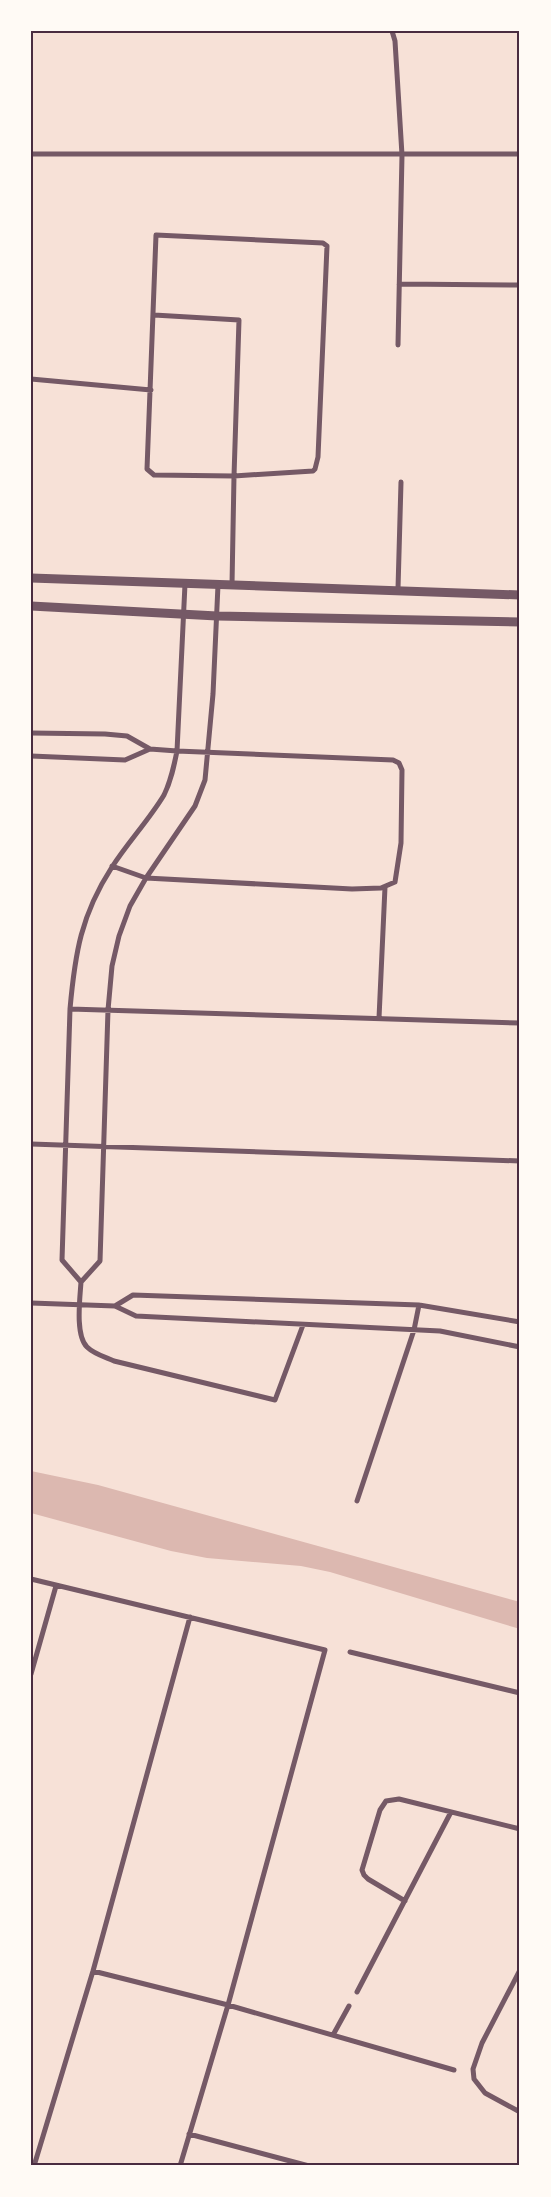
<svg xmlns="http://www.w3.org/2000/svg" width="551" height="2197" viewBox="0 0 551 2197" font-family="'Archivo Narrow',sans-serif">
<style>
.water{fill:#dcb8b0}
.lines{fill:none;stroke-linecap:round;stroke-linejoin:round}
.minor{stroke:#755966;stroke-width:5}
.tertiary{stroke:#755966;stroke-width:9}
.neatline{fill:none;stroke:#4a2c40;stroke-width:2}
</style>
<rect width="100%" height="100%" fill="#f7e1d7"/>
<path class="water" d="M31,1471L98,1485L520,1602V1629L330,1572L301,1566L207,1558L171,1551L31,1513Z"/>
<g class="lines">
<path class="minor" d="M392,31L395,41L402,155L398,345
M31,154H520
M399,284L520,285
M154,315L239,320L234,476L313,471L315,469L318,457L327,246L323,243L156,235L147,469L154,475L234,476L232,585
M31,379L151,390
M218,585L213,694L205,780L195,806L146,878L130,906L119,936L112,966L108,1010L100,1261L81,1282C80,1298 75,1335 87,1347C94,1354 105,1357 114,1361L275,1400L303,1325
M398,589L401,482
M31,733L105,734L127,736L150,749L177,751L393,760L399,763L402,770L401,843L395,882L381,888L352,889L146,878L112,866
M31,756L125,760L150,749
M70,1009L520,1023
M379,1018L385,887
M31,1144L520,1161
M81,1282L62,1260L70,1009C75,953 81,915 112,867C128,842 149,820 164,795C171,781 174,766 177,751L185,584
M31,1303L115,1306L136,1316L440,1331L520,1347
M115,1306L133,1295L419,1305L520,1322
M357,1501L414,1330L419,1305
M31,1579L325,1650L228,2005L180,2166
M350,1652L520,1693
M31,1674L56,1586
M405,1901L368,1879L364,1875L362,1870L380,1810L386,1801L399,1799L520,1829
M520,1970L482,2043L473,2069L474,2079L485,2093L520,2112
M93,1971L228,2005L454,2070
M357,1992L451,1812
M333,2035L349,2006
M189,2134L309,2166
M34,2166L93,1971L190,1617"/>
<path class="tertiary" d="M31,578L520,595
M31,606L217,616L520,622"/>
</g>
<rect width="551" height="2197" fill="none" stroke="#fffaf5" stroke-width="65"/>
<rect x="32" y="32" width="486" height="2132" class="neatline"/>
</svg>
